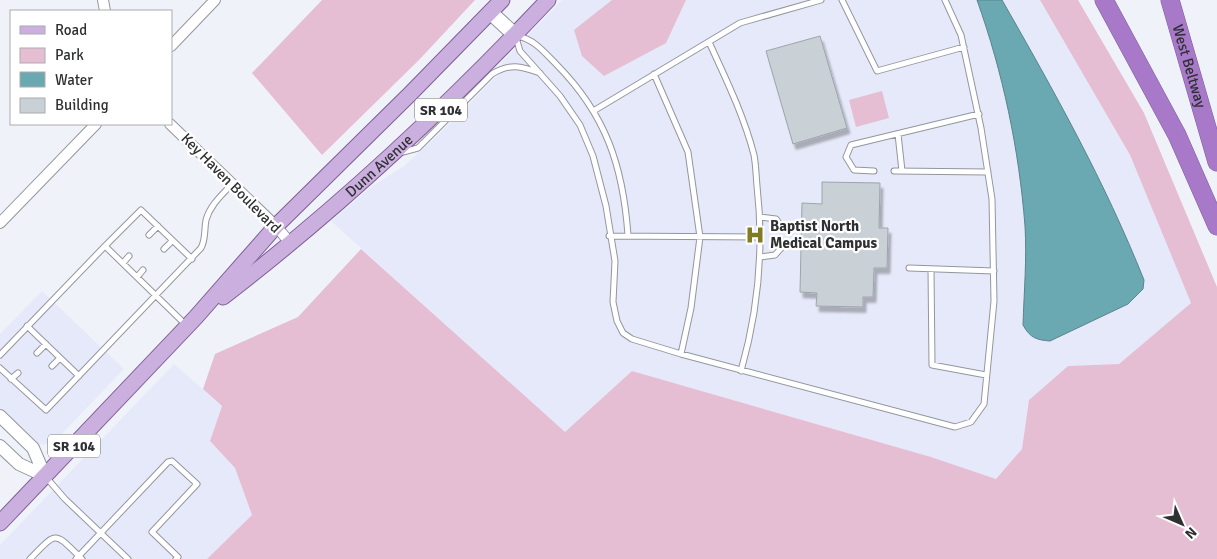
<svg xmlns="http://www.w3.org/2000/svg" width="1217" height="559" viewBox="0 0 1217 559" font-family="Signika,sans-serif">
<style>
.built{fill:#e6e9f9}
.green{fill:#e5bed3}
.water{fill:#6aa9b2;stroke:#58858c}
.building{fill:#c9d0d6;stroke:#9da5aa;filter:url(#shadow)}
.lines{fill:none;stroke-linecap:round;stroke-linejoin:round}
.service-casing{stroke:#94969e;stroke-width:7}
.minor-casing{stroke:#94969e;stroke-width:12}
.tertiary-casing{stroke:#94969e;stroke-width:14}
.secondary-casing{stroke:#94969e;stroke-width:16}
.primary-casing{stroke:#7e5f94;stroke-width:17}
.motorway-casing{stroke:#7e5f94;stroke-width:19}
.service{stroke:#fff;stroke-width:5}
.minor{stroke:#fff;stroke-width:10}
.tertiary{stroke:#fff;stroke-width:12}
.secondary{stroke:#fff;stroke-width:14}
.primary{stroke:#cbafdf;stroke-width:15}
.motorway{stroke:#a879c9;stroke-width:18}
.labels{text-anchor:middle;stroke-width:4.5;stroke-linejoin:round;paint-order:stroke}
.shield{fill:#fff;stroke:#6d6e70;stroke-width:1}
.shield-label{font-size:14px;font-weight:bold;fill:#2f3033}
.street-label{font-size:15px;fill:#2f3033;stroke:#fff}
.poi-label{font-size:15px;font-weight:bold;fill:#2f3033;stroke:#fff;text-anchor:start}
</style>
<defs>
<filter id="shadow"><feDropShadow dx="3" dy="5.5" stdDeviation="1" flood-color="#0004"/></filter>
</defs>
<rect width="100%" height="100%" fill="#f0f2fa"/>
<path class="built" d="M562,0H1040L1130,155L1191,303L1119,364L1068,366L1029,400L1022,449L996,479L931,457L632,371L565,433L331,221L371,187L404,166L435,138L500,73L502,62Z
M42,291L124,369L56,440L44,445L37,443L0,408V334Z
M174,364L222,406L210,441L235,468L252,515L207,559H0V545Z"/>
<path class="green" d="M322,0H475L419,60L322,155L252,73Z
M612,0H686L666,43L604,76L582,56L574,30Z
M1040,0H1078L1144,113L1217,287V559H207L252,515L235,468L210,441L222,406L203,389L215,354L298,317L361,249L565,432L632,371L931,457L996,479L1022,449L1029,400L1068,366L1119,364L1191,303L1130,155Z
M882,91L889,118L856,127L849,100Z"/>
<path class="water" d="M977,0H1002C1054,91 1105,182 1144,280L1143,289L1128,304L1050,341C1037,340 1030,338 1023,325C1024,292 1027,259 1025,226C1019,149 1003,73 977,0Z"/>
<path class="building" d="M820,36L847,128L793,144L766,51Z
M822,182L880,183L879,228H888L887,268H874L873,297H863V307L816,306L817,293L800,292L802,203L822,204Z"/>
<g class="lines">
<g class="service-casing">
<path id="service" d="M842,0L877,71L964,47
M518,36C535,40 544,52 557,65C606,115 623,166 628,235
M516,38L520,51L560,96L580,125L593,156L606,206L615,261L613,302L617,321L623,333L632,339L681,354L955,427L971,422L984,404L994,301L992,199L981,128L961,35L945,0
M709,42C726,79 744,116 754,155C756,165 756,176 757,186C764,247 758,311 741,371
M654,74L688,152L700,237L691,308L681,354
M595,110L740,23L821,0
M898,134L902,171
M403,152L418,148L492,74C510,63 521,66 540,73
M874,171L854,170L846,157L851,145L979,114
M894,171L988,172
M760,217L776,219L783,229
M149,235L158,226
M609,236L760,237
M105,246L141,210L192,259
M164,249L172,241
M760,257L775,255L783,246
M123,263L129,256
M909,268L994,271
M931,269L932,365L986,375
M137,277L143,270
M27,326L79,376
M37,353L46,344
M0,355L105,246L185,324
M52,366L60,358
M0,368L46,410L201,248C206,239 204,230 206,220C210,205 222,195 232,184
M11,379L18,373
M45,476L65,499L128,559
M30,559C58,530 54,532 82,559
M76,559L168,462L172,461L197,484L152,532L178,557L176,559"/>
</g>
<g class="minor-casing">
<path id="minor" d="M103,0L105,11
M171,46L215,0
M170,124L276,226L291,244
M0,223L96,124"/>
</g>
<g class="tertiary-casing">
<path id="tertiary" d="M0,416L33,448L45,476
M0,446L19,464L45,476"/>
</g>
<g class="secondary-casing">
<path id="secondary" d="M490,12L515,35"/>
</g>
<g class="primary-casing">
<g id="primary">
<path id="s1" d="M223,297C340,207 447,107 548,0"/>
<path d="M0,523L196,317L276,226L410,94L502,0"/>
</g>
</g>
<g class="motorway-casing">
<g id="motorway">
<path d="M1104,0L1177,135L1217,226"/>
<path id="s2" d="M1170,0L1217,162"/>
</g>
</g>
<use href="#service" class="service"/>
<use href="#minor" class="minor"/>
<use href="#tertiary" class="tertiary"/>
<use href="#secondary" class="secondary"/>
<use href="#primary" class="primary"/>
<use href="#motorway" class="motorway"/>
</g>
<defs>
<g id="hospital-bare" transform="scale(1.5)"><path d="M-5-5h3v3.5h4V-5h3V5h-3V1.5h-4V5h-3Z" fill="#817b21" stroke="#fff" stroke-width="2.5" paint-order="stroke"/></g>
</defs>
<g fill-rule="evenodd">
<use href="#hospital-bare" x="755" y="235"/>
</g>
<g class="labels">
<g class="shield">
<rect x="415" y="98.5" width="52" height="23" rx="4"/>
<rect x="48" y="434.5" width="52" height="23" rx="4"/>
</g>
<g class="shield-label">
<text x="441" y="115">SR 104</text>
<text x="74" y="451">SR 104</text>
</g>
<g class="street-label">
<text dy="5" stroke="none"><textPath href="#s2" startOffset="69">West Beltway</textPath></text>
<text dy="5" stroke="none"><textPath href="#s1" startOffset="204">Dunn Avenue</textPath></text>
<text transform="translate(231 183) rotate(45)" y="5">Key Haven Boulevard</text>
</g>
<g class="poi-label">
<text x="770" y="231">Baptist North<tspan x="770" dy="17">Medical Campus</tspan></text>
</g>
</g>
<rect x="10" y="10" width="162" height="115" fill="#ffffff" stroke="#acacad"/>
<rect x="20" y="26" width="25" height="8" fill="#cbafdf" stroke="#acacad"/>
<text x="55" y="35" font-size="15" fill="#2f3033">Road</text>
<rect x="20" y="48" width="25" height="15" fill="#e5bed3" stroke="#acacad"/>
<text x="55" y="60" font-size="15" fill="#2f3033">Park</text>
<rect x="20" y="72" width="25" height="15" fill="#6aa9b2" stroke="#acacad"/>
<text x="55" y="85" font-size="15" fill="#2f3033">Water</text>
<rect x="20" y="98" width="25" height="15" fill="#c9d0d6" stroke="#acacad"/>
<text x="55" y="110" font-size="15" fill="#2f3033">Building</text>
<g transform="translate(1182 524) rotate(135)" stroke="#ffffff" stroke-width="4" paint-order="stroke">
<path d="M0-4L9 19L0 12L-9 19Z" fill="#2f3033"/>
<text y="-8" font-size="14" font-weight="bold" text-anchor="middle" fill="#2f3033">N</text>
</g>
</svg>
